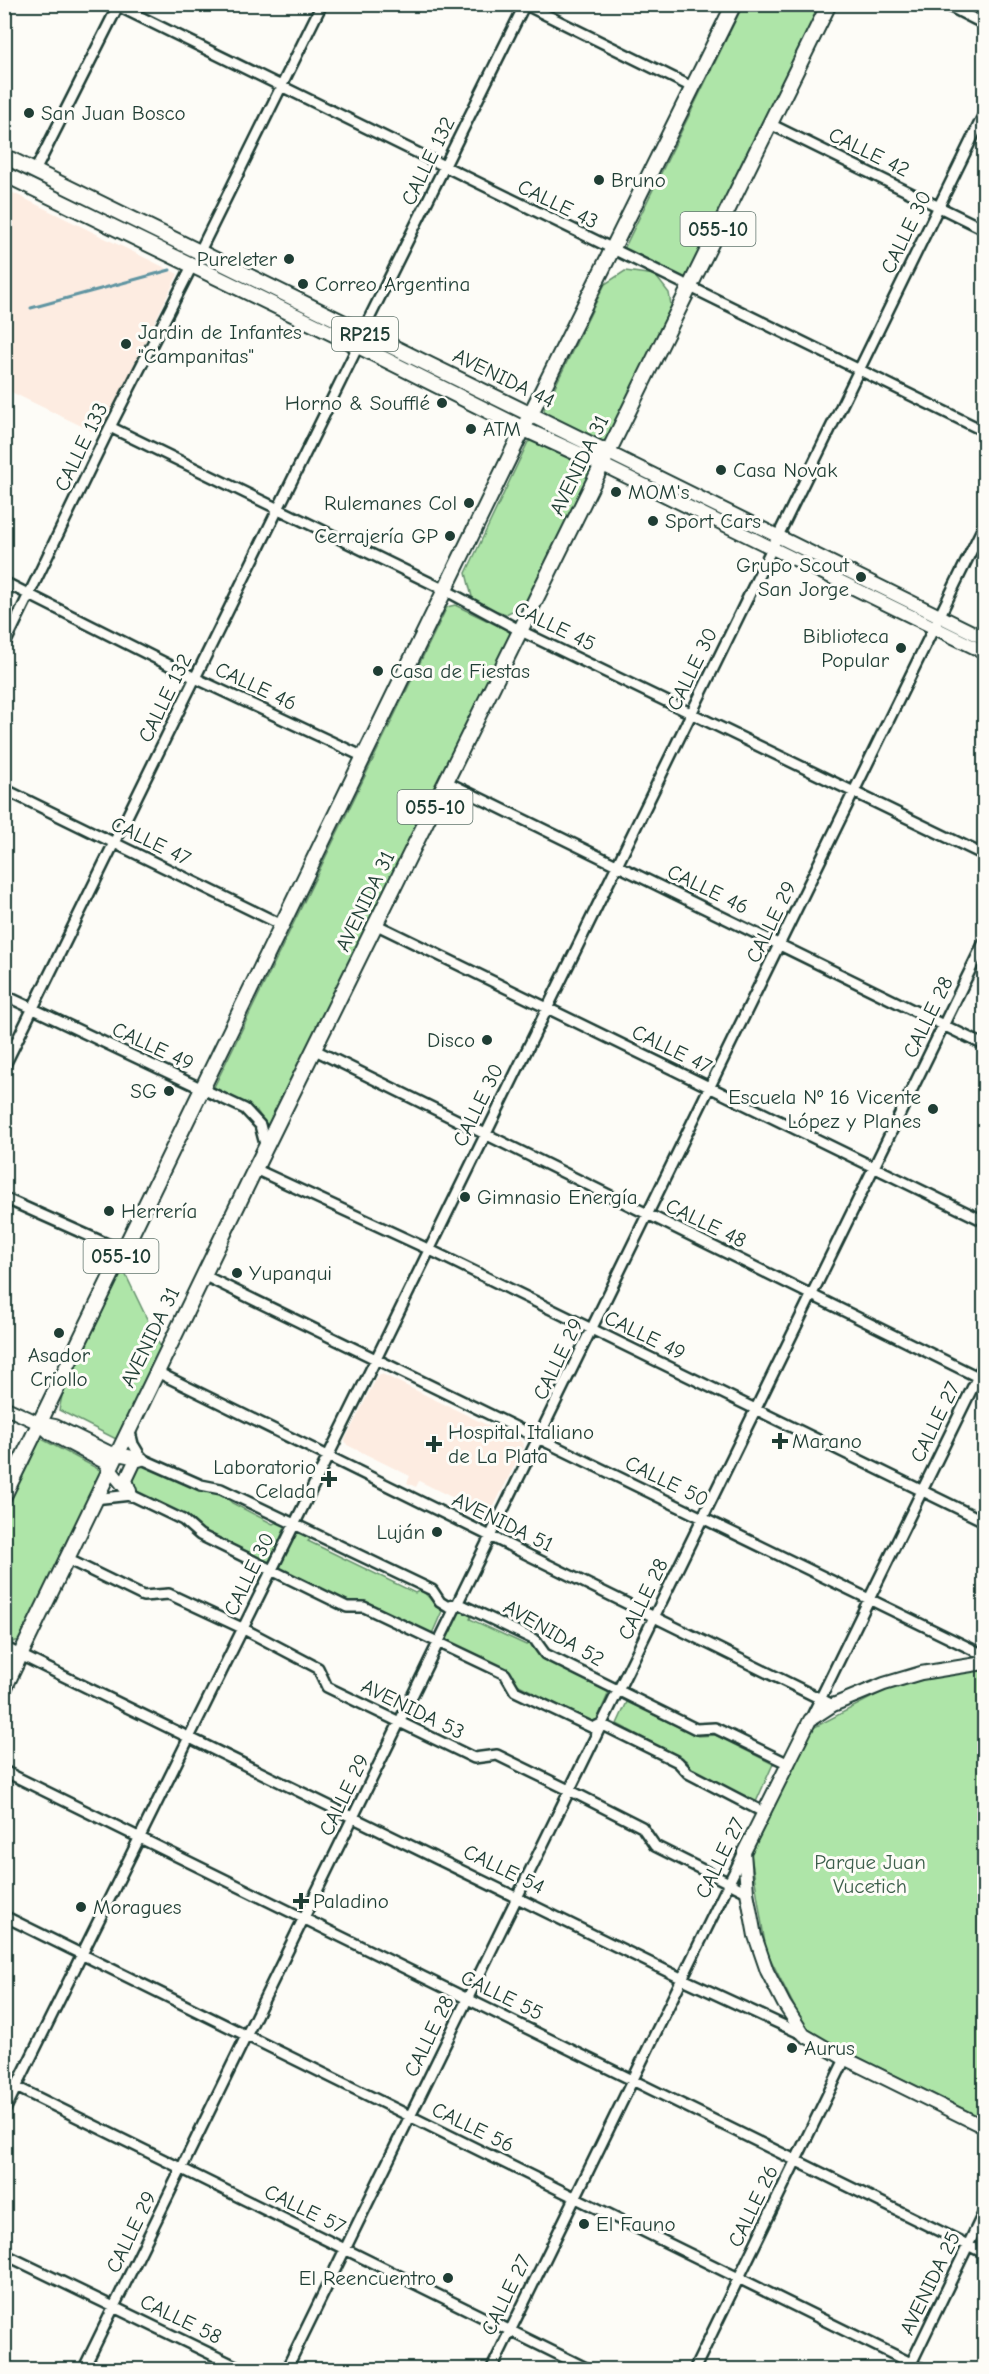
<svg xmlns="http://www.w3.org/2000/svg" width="989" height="2374" viewBox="0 0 989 2374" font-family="'Comic Neue',sans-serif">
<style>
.built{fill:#fdece1}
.green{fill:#aee5a8;stroke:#66916e;stroke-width:1.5}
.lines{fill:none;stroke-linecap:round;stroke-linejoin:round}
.stream{stroke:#6095a2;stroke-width:3}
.minor-casing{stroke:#1f3d34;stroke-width:14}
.major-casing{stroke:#1f3d34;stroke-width:16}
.highway-casing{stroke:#1f3d34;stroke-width:18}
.minor{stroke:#fdfcf7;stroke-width:9}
.major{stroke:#fdfcf7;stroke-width:12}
.highway{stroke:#fdfcf7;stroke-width:14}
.poi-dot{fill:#1f3d34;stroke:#fdfcf7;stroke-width:2}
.labels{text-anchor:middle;stroke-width:6;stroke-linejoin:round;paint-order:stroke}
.shield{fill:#fdfcf7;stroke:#62766e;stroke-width:1.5}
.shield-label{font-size:20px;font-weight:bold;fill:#1f3d34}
.poi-label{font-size:21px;fill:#1f3d34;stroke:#fdfcf7;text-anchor:start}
.street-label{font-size:21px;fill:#1f3d34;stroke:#fdfcf7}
.park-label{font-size:21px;fill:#3c5f4b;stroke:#fdfcf7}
</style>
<rect width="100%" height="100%" fill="#fdfcf7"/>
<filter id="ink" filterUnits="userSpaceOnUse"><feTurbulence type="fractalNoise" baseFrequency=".0167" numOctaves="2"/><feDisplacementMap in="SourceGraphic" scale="12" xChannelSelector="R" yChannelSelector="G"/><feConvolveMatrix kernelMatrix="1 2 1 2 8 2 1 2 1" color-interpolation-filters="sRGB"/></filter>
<g filter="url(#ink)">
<path class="built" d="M5,189L178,274L100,435L5,389Z
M382,1374L522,1442L524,1447L491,1512L486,1514L419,1481L416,1487L407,1483L410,1476L347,1445L345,1440L348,1434L378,1375Z"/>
<path class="green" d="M743,5H823L688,282L624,249Z
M625,271L655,275L669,293L672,311L610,439L599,442L546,416L544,409L605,284Z
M536,439L590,466L592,473L531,602L506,614L482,606L472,597L466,573L528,442Z
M455,605L509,631L511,638L271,1131L257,1111L214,1087L447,607Z
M123,1269L162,1350L118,1440L59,1410L62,1396Z
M40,1438L102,1471L23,1639L9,1643L4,1640V1514Z
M140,1464L207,1491L221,1492L232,1503L273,1524L279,1521L286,1525L269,1564L199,1531L191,1518L131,1489V1482Z
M295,1529L313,1537L308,1541L415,1593L421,1590C429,1596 433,1604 442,1611L432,1634L364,1602H346L278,1568Z
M457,1609L472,1615L470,1619L526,1645L531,1644L546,1660L609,1692L595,1724L515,1683L505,1669L444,1639Z
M984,1669V2119L807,2032L766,1950L751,1855L811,1729L903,1681Z
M627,1702L698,1736L715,1735L773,1764L756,1802L694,1773L687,1761L617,1724Z"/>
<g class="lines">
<path class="stream" d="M31,308L170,270"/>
<g class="minor-casing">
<path id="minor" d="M524,4L694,88
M945,4L984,24
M118,6L984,431
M770,124L984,229
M35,171L119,4
M200,251L322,4
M362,333L525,4
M110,427L445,590L521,631L984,855
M4,582L195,678L364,757
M4,646L110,427L192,266
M447,782L984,1045
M4,789L282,925
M377,925L984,1221
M4,995L245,1109L260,1125L266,1148
M315,1050L984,1380
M4,1067L358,346
M255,1169L428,1249L984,1521
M4,1198L123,1251
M203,1275L984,1655
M157,1372L833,1705
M129,1428L133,1444L142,1459L201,1485L221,1489L432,1590L440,1602L448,1607L458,1603L535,1640L545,1654L696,1729L715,1728L789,1764
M94,1499L131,1495L183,1520L200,1535L347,1607H364L505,1674L515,1691L593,1728L601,1724L678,1762L688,1773L765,1813
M65,1558L143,1596L169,1594L242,1628L318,1668L327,1687L474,1758L497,1755L569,1790L642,1827L655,1846L747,1892
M4,1647L683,1979L804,2035
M810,1720L984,1364
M4,1771L984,2253
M4,1916L925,2370
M4,2081L590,2370
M4,2112L376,1359L984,114
M4,2254L244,2370
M83,2370L984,525
M286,2370L984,942
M491,2370L743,1854
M694,2370L845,2059
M908,2370L984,2212"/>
</g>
<g class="major-casing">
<path id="major" d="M609,453L984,638
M603,465L984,652
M4,1407L39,1423L55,1426L108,1452L142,1459
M39,1423L51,1434L104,1462L131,1495
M130,1491L126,1480L135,1461L142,1459
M984,1663L921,1673L884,1684L833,1705L810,1720L744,1852L747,1892L755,1936L767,1971L784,2004L804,2035L840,2056L984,2127"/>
</g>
<g class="highway-casing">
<path id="highway" d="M4,156L609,453
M4,174L358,346L524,429L603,465
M4,1496L530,415L734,4
M4,1689L255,1169L829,4"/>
</g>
<use href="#minor" class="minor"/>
<use href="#major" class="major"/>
<use href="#highway" class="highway"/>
</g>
</g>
<g class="poi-dot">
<circle cx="29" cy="113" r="6"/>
<circle cx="599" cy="180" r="6"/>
<circle cx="289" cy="259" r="6"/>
<circle cx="303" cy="284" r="6"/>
<circle cx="126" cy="344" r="6"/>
<circle cx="442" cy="403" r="6"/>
<circle cx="471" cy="429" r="6"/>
<circle cx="721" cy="470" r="6"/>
<circle cx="616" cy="492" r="6"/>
<circle cx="469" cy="503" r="6"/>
<circle cx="653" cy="521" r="6"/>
<circle cx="450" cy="536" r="6"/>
<circle cx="861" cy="577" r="6"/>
<circle cx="901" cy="648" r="6"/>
<circle cx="378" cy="671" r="6"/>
<circle cx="487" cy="1040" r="6"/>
<circle cx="169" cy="1091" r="6"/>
<circle cx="933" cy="1109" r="6"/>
<circle cx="465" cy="1197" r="6"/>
<circle cx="109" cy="1211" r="6"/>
<circle cx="237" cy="1273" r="6"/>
<circle cx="59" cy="1333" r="6"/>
<path d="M777 1432h6v6h6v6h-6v6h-6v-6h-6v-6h6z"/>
<path d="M431 1435h6v6h6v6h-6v6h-6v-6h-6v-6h6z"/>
<path d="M326 1470h6v6h6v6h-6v6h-6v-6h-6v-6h6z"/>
<circle cx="437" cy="1532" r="6"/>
<path d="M298 1892h6v6h6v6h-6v6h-6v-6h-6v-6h6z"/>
<circle cx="81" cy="1907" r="6"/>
<circle cx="792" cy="2048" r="6"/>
<circle cx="584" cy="2224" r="6"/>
<circle cx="448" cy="2278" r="6"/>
</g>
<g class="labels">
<g class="shield">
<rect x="680.5" y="212" width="75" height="34" rx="4.5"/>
<rect x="332" y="317" width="66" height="34" rx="4.5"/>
<rect x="397.5" y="790" width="75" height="34" rx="4.5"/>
<rect x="83.5" y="1239" width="75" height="34" rx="4.5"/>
</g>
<g class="shield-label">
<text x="718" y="236">055-10</text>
<text x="365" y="341">RP215</text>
<text x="435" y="814">055-10</text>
<text x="121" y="1263">055-10</text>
</g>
<g class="poi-label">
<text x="41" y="120">San Juan Bosco</text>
<text x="611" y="187">Bruno</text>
<text x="277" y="266" text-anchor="end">Pureleter</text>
<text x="315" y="291">Correo Argentina</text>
<text x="138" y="339">Jardin de Infantes<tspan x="138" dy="24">"Campanitas"</tspan></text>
<text x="430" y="410" text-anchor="end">Horno &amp; Soufflé</text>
<text x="483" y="436">ATM</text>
<text x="733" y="477">Casa Novak</text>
<text x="628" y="499">MOM's</text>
<text x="457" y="510" text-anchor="end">Rulemanes Col</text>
<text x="665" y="528">Sport Cars</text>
<text x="438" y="543" text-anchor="end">Cerrajería GP</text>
<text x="849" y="572" text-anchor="end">Grupo Scout<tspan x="849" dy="24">San Jorge</tspan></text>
<text x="889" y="643" text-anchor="end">Biblioteca<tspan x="889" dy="24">Popular</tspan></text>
<text x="390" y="678">Casa de Fiestas</text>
<text x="475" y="1047" text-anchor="end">Disco</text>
<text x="157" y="1098" text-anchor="end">SG</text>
<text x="921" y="1104" text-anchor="end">Escuela Nº 16 Vicente<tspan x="921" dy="24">López y Planes</tspan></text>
<text x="477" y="1204">Gimnasio Energía</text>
<text x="121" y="1218">Herrería</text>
<text x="249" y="1280">Yupanqui</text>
<text x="59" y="1362" text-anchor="middle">Asador<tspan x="59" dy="24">Criollo</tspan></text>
<text x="448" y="1439">Hospital Italiano<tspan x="448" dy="24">de La Plata</tspan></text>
<text x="792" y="1448">Marano</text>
<text x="316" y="1474" text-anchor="end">Laboratorio<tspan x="316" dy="24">Celada</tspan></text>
<text x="425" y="1539" text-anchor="end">Luján</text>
<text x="313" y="1908">Paladino</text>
<text x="93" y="1914">Moragues</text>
<text x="804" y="2055">Aurus</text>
<text x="596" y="2231">El Fauno</text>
<text x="436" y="2285" text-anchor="end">El Reencuentro</text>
</g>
<g class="street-label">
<text transform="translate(869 152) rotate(26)" y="7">CALLE 42</text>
<text transform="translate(428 161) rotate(-64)" y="7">CALLE 132</text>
<text transform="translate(558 204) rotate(26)" y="7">CALLE 43</text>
<text transform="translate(906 232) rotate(-64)" y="7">CALLE 30</text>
<text transform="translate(504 378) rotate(26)" y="7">AVENIDA 44</text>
<text transform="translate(81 447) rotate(-64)" y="7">CALLE 133</text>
<text transform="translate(579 465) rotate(-64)" y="7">AVENIDA 31</text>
<text transform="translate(555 626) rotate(26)" y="7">CALLE 45</text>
<text transform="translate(692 669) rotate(-64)" y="7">CALLE 30</text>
<text transform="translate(256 686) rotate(25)" y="7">CALLE 46</text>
<text transform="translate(165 698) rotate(-64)" y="7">CALLE 132</text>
<text transform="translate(151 841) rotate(26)" y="7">CALLE 47</text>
<text transform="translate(708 889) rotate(26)" y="7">CALLE 46</text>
<text transform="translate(365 901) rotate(-64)" y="7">AVENIDA 31</text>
<text transform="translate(771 922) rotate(-64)" y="7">CALLE 29</text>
<text transform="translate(928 1017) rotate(-64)" y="7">CALLE 28</text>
<text transform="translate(153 1046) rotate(25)" y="7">CALLE 49</text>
<text transform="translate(672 1049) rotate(26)" y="7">CALLE 47</text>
<text transform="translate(478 1105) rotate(-64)" y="7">CALLE 30</text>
<text transform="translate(706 1223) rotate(26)" y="7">CALLE 48</text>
<text transform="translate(645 1335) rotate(26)" y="7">CALLE 49</text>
<text transform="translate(150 1337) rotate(-64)" y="7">AVENIDA 31</text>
<text transform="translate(558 1359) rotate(-64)" y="7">CALLE 29</text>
<text transform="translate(935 1422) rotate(-64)" y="7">CALLE 27</text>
<text transform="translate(667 1481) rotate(26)" y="7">CALLE 50</text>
<text transform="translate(503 1522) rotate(26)" y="7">AVENIDA 51</text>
<text transform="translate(249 1574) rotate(-64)" y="7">CALLE 30</text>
<text transform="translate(643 1599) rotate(-64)" y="7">CALLE 28</text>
<text transform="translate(554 1633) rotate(30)" y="7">AVENIDA 52</text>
<text transform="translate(413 1709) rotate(26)" y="7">AVENIDA 53</text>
<text transform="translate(344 1795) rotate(-64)" y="7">CALLE 29</text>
<text transform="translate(720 1858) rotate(-64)" y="7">CALLE 27</text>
<text transform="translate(504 1869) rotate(26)" y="7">CALLE 54</text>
<text transform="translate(502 1995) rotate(26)" y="7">CALLE 55</text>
<text transform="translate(429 2036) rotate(-64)" y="7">CALLE 28</text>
<text transform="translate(473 2127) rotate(26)" y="7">CALLE 56</text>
<text transform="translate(753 2206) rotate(-64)" y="7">CALLE 26</text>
<text transform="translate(305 2209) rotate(26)" y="7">CALLE 57</text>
<text transform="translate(131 2232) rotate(-64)" y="7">CALLE 29</text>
<text transform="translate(930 2283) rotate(-64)" y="7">AVENIDA 25</text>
<text transform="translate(506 2295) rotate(-64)" y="7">CALLE 27</text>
<text transform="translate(181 2319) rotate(26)" y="7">CALLE 58</text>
</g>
<g class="park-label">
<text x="870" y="1869">Parque Juan<tspan x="870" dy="24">Vucetich</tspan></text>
</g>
</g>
<rect width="989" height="2374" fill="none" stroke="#fdfcf7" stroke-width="24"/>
<rect x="12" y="12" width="965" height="2350" fill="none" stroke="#1f3d34" stroke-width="2" filter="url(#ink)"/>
</svg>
